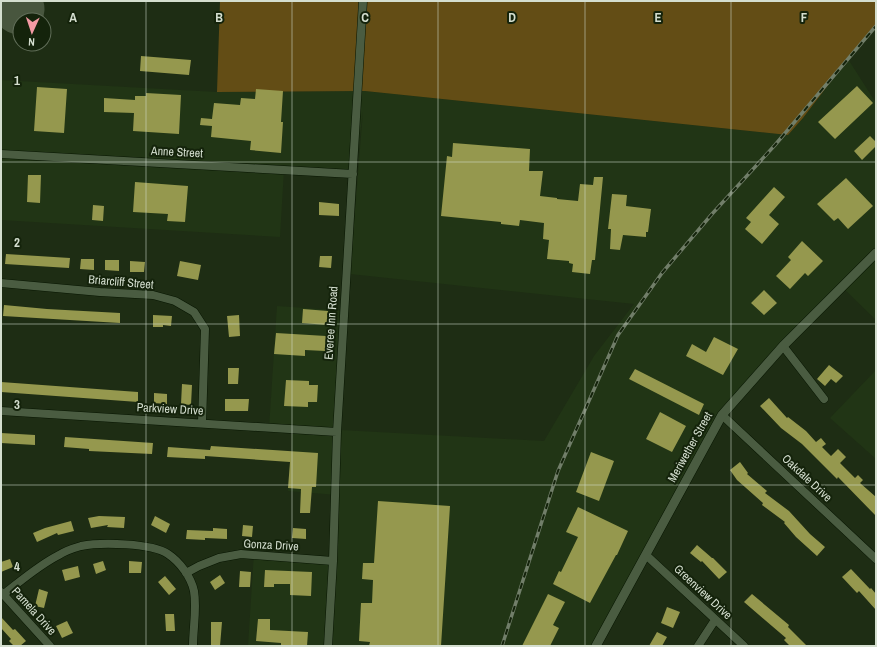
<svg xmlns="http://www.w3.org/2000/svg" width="877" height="647" viewBox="0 0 877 647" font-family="'Archivo Narrow',sans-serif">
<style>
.built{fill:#213515}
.forest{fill:#634d15}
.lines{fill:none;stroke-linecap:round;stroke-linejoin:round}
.taxiway{stroke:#48563e;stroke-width:20}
.runway{stroke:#48563e;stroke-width:51}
.building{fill:#95984e}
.minor-casing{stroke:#071501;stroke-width:9}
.tertiary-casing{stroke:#071501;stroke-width:10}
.minor{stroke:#4a5c41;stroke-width:8}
.tertiary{stroke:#4a5c41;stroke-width:9}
.rail-casing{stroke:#717e69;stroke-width:3.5}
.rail{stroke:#14230b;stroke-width:2;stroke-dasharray:6;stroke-linecap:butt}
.grid{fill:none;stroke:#d4decf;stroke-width:1;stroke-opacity:0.55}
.labels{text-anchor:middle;stroke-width:4;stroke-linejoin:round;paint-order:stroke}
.street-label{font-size:12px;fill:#d4decf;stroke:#14230b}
.grid-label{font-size:13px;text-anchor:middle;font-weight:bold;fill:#d4decf;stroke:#14230b;stroke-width:4;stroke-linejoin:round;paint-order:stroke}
</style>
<rect width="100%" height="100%" fill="#1e2d14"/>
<path class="built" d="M848,59L876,103V320L841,286L805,317L740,393L679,493L599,646H248L254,552L334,557L337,495L288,491L292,431L269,428L277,306L348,311L341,430L544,441L594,356L634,304L350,274L363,111L355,175L284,170L280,237L1,220V80L217,92L365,91L788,135L803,118Z
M876,370V459L830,418Z"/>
<path class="forest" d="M220,1H876V27L848,59L803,118L788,135L365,91L217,92Z"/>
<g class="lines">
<path class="taxiway" d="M1,17L10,1"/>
<path class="runway" d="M12,1L19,9"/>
</g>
<path class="building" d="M141,56L191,60L189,75L140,71Z
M857,86L873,103L835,139L818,122Z
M37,87L67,89L64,133L34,131Z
M256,89L283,91L281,122H283L281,153L250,150L251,141L211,137L212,126L200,125L201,118L212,119L214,103L240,105L241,98L255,99Z
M146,93L181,95L179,134L133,131L134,113L104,112V98L135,100V96H146Z
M870,136L876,142V146L862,160L854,151Z
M453,143L530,149L529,171H543L540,196L557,198V199L578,201L580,184L593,185L594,177H603L595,260H592L590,274L572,272L573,264L569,263V261L547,259L549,240L543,239L544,223L520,220L519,226L501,224V222L441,216L447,156L452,157Z
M28,175H41L40,203L27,202Z
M846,178L873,206L848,229L838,218L834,221L817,204Z
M135,182L188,186L185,222L167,221L168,214L133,212Z
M774,187L785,197L769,215L779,224L762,244L745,229L751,222L746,218Z
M612,194L627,195L626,206L651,209L648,232H646V237L623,235L620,250L610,249L611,229H608Z
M319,202L339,204V216L319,215Z
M93,205L104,206L103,221L92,220Z
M802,241L823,261L808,276L805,273L790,289L776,276L791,260L788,257Z
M6,254L70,258L69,268L5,264Z
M320,256H332L331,268L319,267Z
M81,259H94V270L80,269Z
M105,260H119V271L105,270Z
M130,261L145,262L144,272H130Z
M180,261L201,265L198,280L177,276Z
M764,290L777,303L764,315L751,303Z
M4,305L47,309L120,313V323L3,316Z
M303,309L328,311L327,325L302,323Z
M153,315L172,316L171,326L163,325V327H153Z
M239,315L240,336L229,337L227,316Z
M276,333L326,336L325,351L305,350V356L274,354Z
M714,337L738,349L723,375L686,356L692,344L706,352Z
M829,365L843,376L836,383L831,379L825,386L817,379Z
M228,368H239L238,384H228Z
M635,369L704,404L699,415L629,379Z
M286,380L309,381V385H318L317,402H308V407L284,406Z
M1,382L138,392V402L1,392Z
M182,384L192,385L191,405L181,404Z
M154,393L167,394V404L154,403Z
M769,398L787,418L788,417L806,431L816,442L821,438L826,444L822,447L831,456L838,449L846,457L840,463L855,478L858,475L863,480L860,483L876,497V516L838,477L837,479L802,444L781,428L760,406Z
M225,399H249L248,411H225Z
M660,412L686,426L672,452L646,439Z
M1,433L35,435V445L1,443Z
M65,437L153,443L152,454L89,451V449L64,447Z
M211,446L318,453L316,487H312L310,513H300L301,489L288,488L290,462L205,456V459L167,457L168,447L210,450Z
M591,452L614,461L599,501L576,492Z
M740,462L748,473L747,474L767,491L765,493L789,511L810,534L825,547L817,556L796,537L784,523L785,522L762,505L763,503L737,480L730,470Z
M378,501L450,506L441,646H369L370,642L359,641L361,603H372L373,580L362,579L363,563H374Z
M578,507L628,531L617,555H616L590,603L553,584L559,571L561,572L578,537L566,532Z
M99,516L125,517L124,528L107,527L108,525L91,528L88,518Z
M155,516L170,524L166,533L151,525Z
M71,521L74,531L58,535L57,533L37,542L33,533L45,528Z
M243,525L253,526L252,537L242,536Z
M213,528L227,529V539L205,538V540L186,539L187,530L213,531Z
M293,528L306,529V539L292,538Z
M697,545L712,558H713L727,572L719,579L702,561L701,562L690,553Z
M10,559L13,567L1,572V562Z
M103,561L106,570L96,574L93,564Z
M129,561L142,562L141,573H129Z
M78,566L80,577L65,581L62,570Z
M851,569L870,589L871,588L876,594V610L859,591L857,593L842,577Z
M265,570L312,572L311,596L290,595V584H274V587H264Z
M240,571L251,572L250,587H239Z
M220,575L225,583L215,590L210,582Z
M165,576L176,589L169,595L158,582Z
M39,589L48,592L44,608L35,606Z
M548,594L565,602L553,625L559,628L550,646H522Z
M752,594L789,625L788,627L807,646H790L784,640L786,638L744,602Z
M667,607L680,612L673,628L661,623Z
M165,614H174L175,631H166Z
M1,617L13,630L15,629L26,641L20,646H14L9,641L11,639L1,628Z
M258,619H270V630L308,632L307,646H281V643L256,641Z
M67,621L73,633L62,638L56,626Z
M211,622H222L220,646H211Z
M657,632L667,637L662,646H649Z"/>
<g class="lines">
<g class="minor-casing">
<path id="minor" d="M1,154L353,174
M1,283L100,292L153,295L175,301L194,312L205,329L202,423
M783,346L824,399
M1,411L337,432
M722,415L876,559
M646,555L744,646
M186,573L199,566L219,558L241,554L333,561
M1,592L50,646
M4,594C22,580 39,565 59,555C65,551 74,548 81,546C101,542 152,543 168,554C180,562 191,577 194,591C197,609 193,628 193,646
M328,646L333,561L337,432L363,1
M698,646L715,620"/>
</g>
<g class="tertiary-casing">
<path id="tertiary" d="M596,646L722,415L783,346L876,253"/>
</g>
<use href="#minor" class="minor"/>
<use href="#tertiary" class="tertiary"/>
<g class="rail-casing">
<path id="rail" d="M502,646L558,471L618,335L662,273L712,214L775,145L876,26"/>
</g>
<use href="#rail" class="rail"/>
</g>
<path class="grid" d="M146,1V646M292,1V646M438,1V646M585,1V646M731,1V646M1,162H876M1,324H876M1,485H876"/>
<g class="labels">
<g class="street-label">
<text transform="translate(177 152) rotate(3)" y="4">Anne Street</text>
<text transform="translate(121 282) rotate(5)" y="4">Briarcliff Street</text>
<text transform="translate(331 323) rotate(-86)" y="4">Everee Inn Road</text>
<text transform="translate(170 409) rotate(3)" y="4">Parkview Drive</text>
<text transform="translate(690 447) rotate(-61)" y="4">Meriwether Street</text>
<text transform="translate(807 478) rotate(43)" y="4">Oakdale Drive</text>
<text transform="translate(271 545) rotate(3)" y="4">Gonza Drive</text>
<text transform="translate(703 592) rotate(43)" y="4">Greenview Drive</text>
<text transform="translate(34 611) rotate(48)" y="4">Pamela Drive</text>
</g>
</g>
<g class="grid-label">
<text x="73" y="22">A</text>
<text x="219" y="22">B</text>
<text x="365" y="22">C</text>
<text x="512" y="22">D</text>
<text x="658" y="22">E</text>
<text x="804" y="22">F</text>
<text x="17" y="85">1</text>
<text x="17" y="247">2</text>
<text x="17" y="409">3</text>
<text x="17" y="571">4</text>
</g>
<rect width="877" height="647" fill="none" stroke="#d4decf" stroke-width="4"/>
<g transform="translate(32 32) rotate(183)"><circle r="19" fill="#14230b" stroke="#616e59"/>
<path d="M0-3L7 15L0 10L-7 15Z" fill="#f49aa4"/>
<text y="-6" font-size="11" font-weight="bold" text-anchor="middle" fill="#d4decf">N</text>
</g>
</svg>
